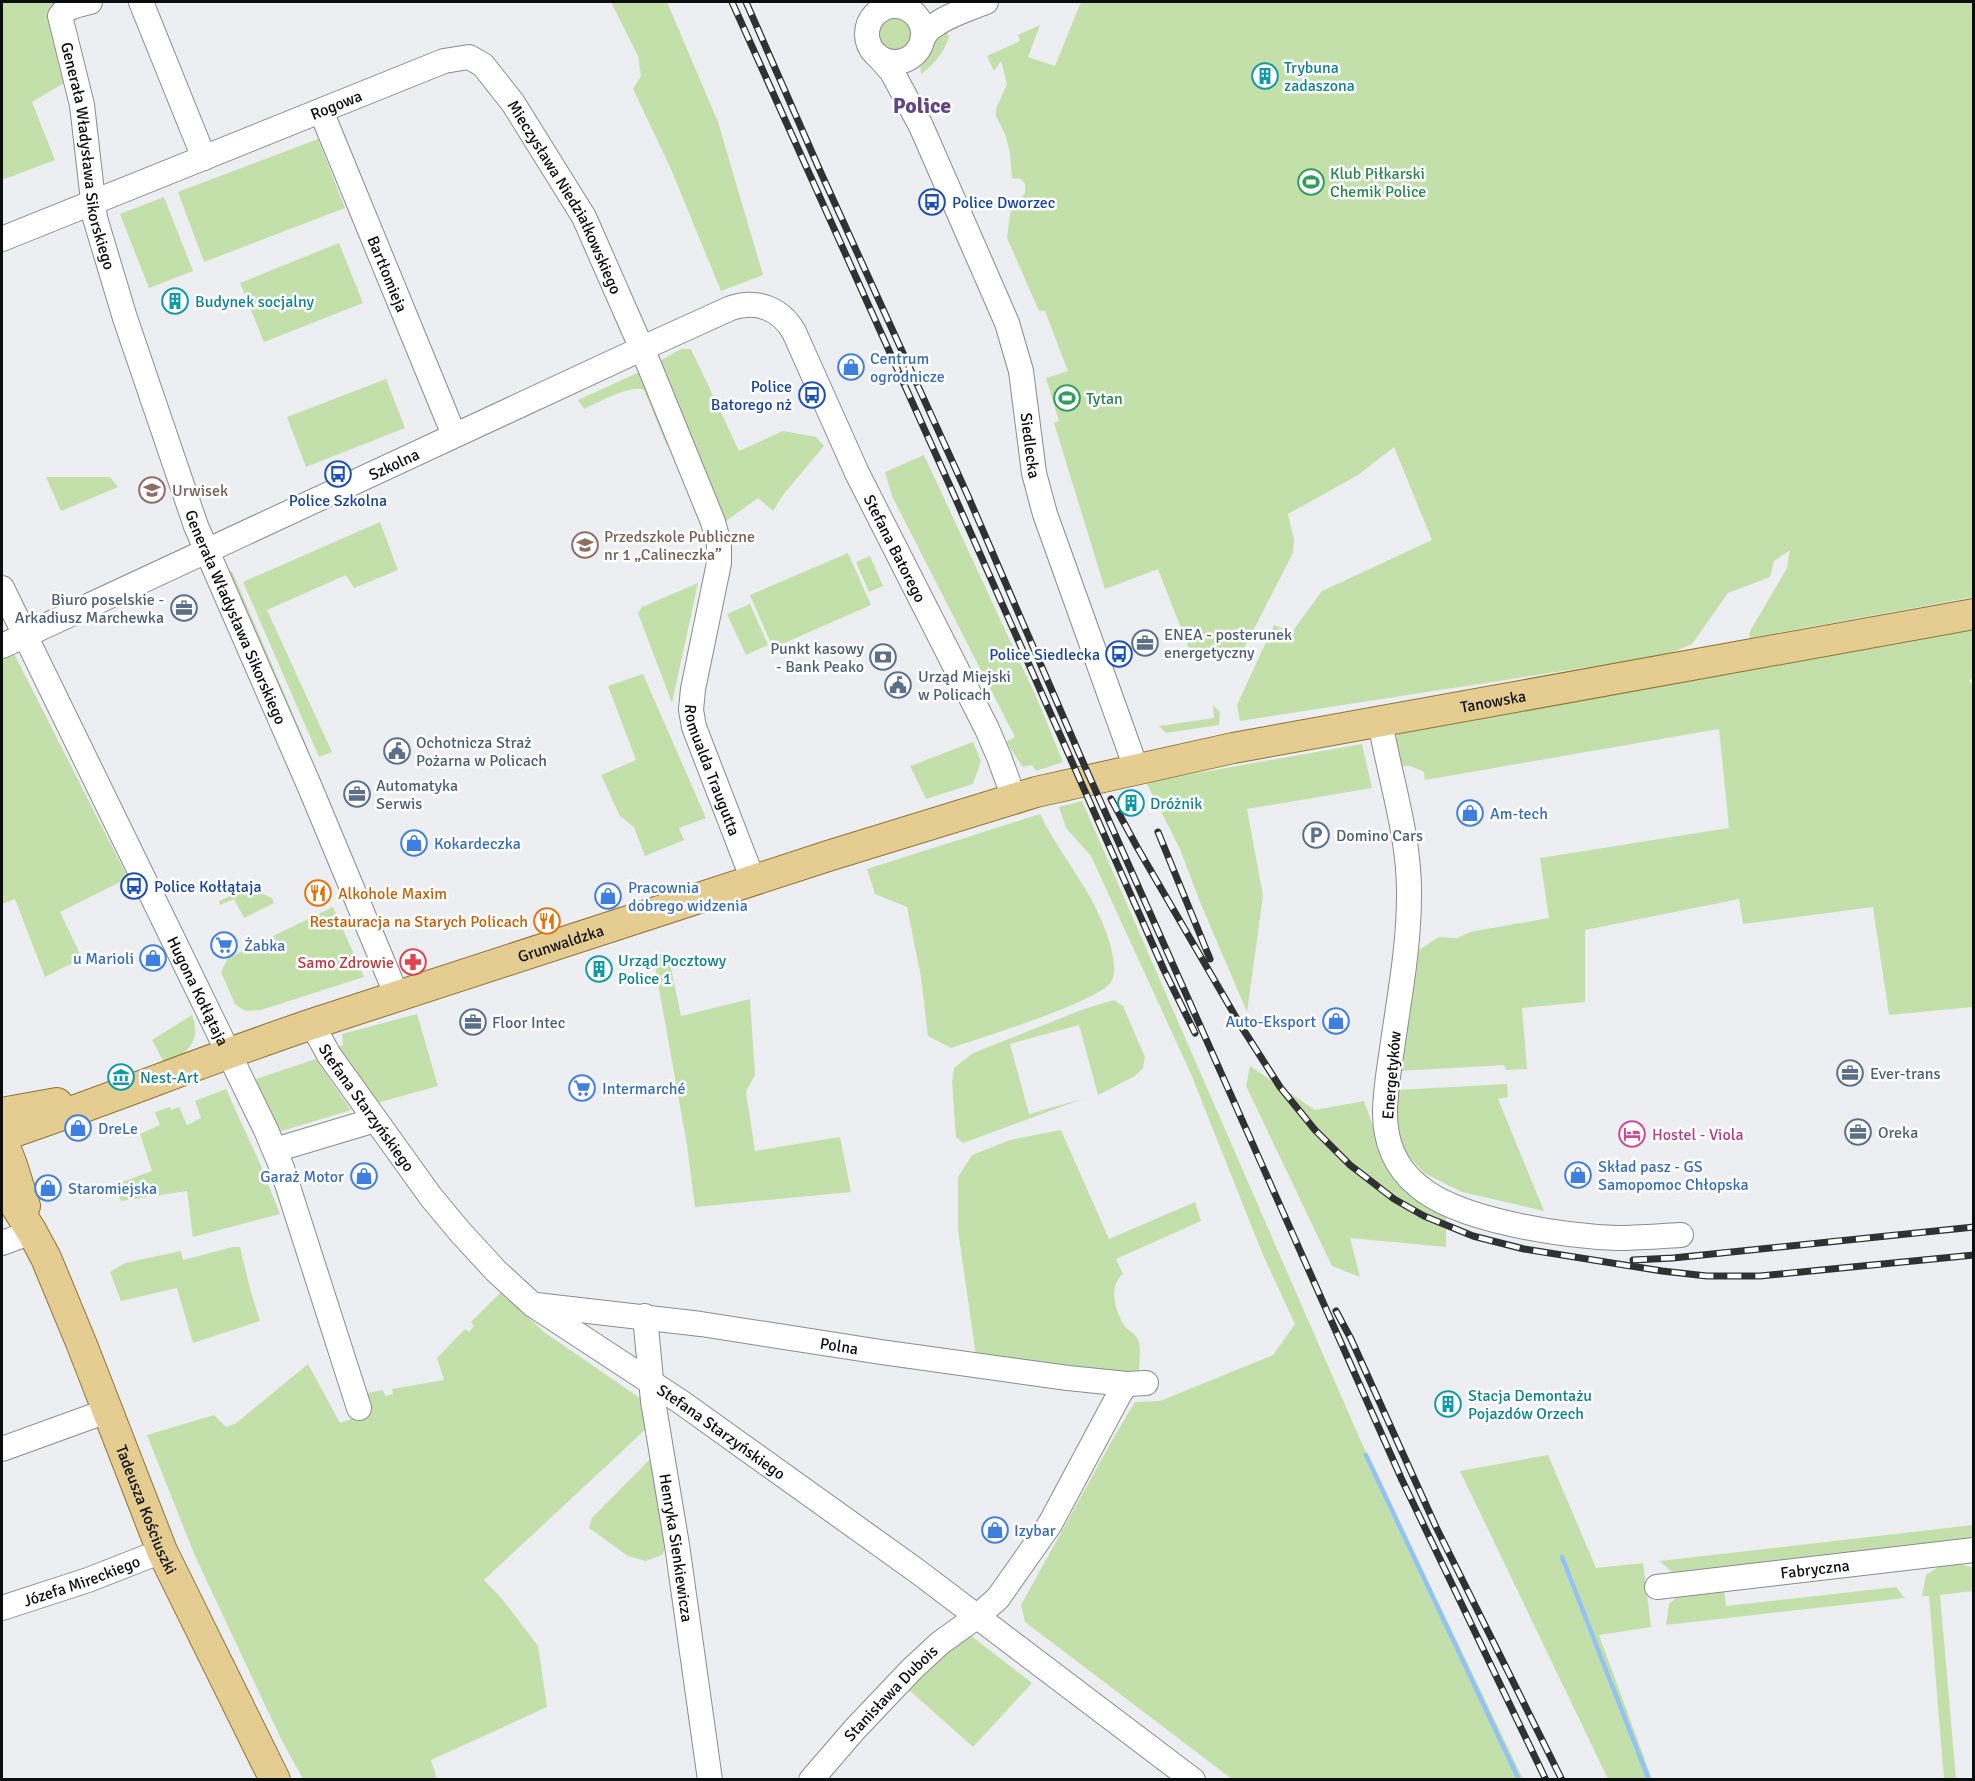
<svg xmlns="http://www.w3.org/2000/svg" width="1975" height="1781" viewBox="0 0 1975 1781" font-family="Signika,sans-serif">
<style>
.green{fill:#c4e0aa}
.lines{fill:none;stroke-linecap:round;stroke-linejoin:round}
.stream{stroke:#93c3f4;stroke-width:4.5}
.minor-casing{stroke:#8a8b8f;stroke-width:26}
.major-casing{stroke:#8d7434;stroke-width:32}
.minor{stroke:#fff;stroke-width:24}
.major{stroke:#e5cd91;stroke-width:30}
.rail-casing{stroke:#303133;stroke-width:7}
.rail{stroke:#fff;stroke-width:4.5;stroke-dasharray:14;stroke-linecap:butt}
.labels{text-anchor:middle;stroke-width:5;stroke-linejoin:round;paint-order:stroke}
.culture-label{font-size:16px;fill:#0d838f;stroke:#fff;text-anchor:start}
.street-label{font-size:16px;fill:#0c0d0e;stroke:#fff}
.leisure-label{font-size:16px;fill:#27864d;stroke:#fff;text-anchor:start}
.transit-label{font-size:16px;fill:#164399;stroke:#fff;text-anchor:start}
.shop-label{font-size:16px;fill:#366cbe;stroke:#fff;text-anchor:start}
.education-label{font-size:16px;fill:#785e54;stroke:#fff;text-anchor:start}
.service-label{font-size:16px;fill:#4e5e75;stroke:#fff;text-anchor:start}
.food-label{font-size:16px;fill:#c56008;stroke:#fff;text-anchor:start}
.health-label{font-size:16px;fill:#be3a42;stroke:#fff;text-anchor:end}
.hotel-label{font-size:16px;fill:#b23c85;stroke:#fff;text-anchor:start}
.district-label{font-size:22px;font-weight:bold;fill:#614582;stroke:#fff}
</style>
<rect width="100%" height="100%" fill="#eceef2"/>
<path class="green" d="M2,2H75L50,12L69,80L32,102L55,160L2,180Z
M611,2H667L718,122L763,275L721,291L671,169L633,89L641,76L638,56Z
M1081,2H1973V597L1750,638L1749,633L1787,568L1790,550L1774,561L1770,577L1728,593L1692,644L1666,655L1240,721L1237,705L1274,625L1292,632L1322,591L1432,540L1394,447L1358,475L1288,514L1294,540L1293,553L1238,660L1189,649L1158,569L1105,589L1054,423L1059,421L1046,378L1068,371L1045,311H1039L1007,238L1012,200L1020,199L1025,193V184L1021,179L1012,178L1010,153L1005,134L996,116V109L1007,84L1001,61L994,71L987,56L1020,41L1018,35L1040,25L1028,57L1055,66Z
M878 34a18 18 0 1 1 36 0a18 18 0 1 1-36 0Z
M946,32L949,36C947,49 931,68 921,74C918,58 932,40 946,32Z
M318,139L345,208L204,262L178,192Z
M164,197L193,271L149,288L120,214Z
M339,243L363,303L264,342L240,283Z
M681,349H691L739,451L783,431L816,437L824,446L783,495L773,511L758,498L722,524L656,363Z
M646,369L670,442L667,446L644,390C631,384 598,403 584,409L578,400Z
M386,379L405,428L306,467L287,417Z
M924,455L1038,701L1063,762L1036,771L1032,765L1023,767L1006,742L1015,737L892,496L885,472Z
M46,477H110L118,487L61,511Z
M380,522L398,570L354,588L346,575L267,610L332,752L319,757L243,582Z
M848,553L871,605L773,648L750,595Z
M870,556L883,586L869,592L856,562Z
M232,571L310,754L304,756L226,573Z
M698,583L672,703L638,613L642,607Z
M750,604L768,645L746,655L727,614Z
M1973,623V679L1969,680L1974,688L1973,1007L1889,1015L1873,907L1743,924L1739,899L1585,930V1002L1522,1008L1527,1069L1506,1070L1504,1065L1400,1071L1414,953L1439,937L1457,938L1470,932L1549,918L1540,858L1729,828L1719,729L1425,780L1424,772L1410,766L1396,767L1395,741L1398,733Z
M2,630L128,878L60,912L82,958L45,977L15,899L2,904Z
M643,674L706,818L679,828L684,840L645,856L634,827L620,816L601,775L636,760L608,686Z
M1213,705L1220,712L1219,725L1166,733L1159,726L1214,718Z
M973,742L981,761L973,784L926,799L910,766Z
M1362,744L1372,788L1247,809L1263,896L1247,1012L1200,902L1180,849L1146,782Z
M1082,801L1359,1437L1523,1779H1232L1025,1622L1021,1605L1115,1435L1135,1402L1160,1401L1273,1355L1295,1324L1263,1255L1191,1074L1091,856L1066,828L1059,807Z
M1040,814C1053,841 1072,866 1087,892C1098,909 1123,964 1111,982C1098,1002 980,1038 951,1048L928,1036L921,977L907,907L875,894L867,869Z
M249,888L272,898L274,903L244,918L234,899L220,905L219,901Z
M333,907L364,977L261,1010L245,1011L235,1004L221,972L228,958Z
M668,954L681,1016L750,999L755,1075L746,1092L755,1151L840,1137L851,1192L695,1207L687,1145L653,955Z
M1114,1000L1123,1006L1145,1057L1143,1068L1135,1076L1098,1095L1079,1025L1010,1044L1029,1114L1085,1098L963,1143L956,1137L952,1082L954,1068L973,1053L1084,1009Z
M417,1014L438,1086L373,1104L337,1048L343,1045L342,1034Z
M192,1015C202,1042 187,1052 166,1066L152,1040Z
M316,1059L351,1110L275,1133L256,1079Z
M1250,1066L1315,1110L1364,1101L1391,1176L1446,1215V1247L1350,1238L1360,1277L1332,1266L1246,1086Z
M1507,1084L1508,1097L1498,1099L1544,1211L1462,1192L1424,1173L1403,1150L1394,1115L1397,1090Z
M226,1089L261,1166L280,1214L193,1237L187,1191L121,1201L114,1185L152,1171L140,1134L160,1125L155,1112L170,1107L171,1110L179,1107L187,1125L201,1118L195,1101Z
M1061,1130L1109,1239L1195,1202L1201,1221L1116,1259L1123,1274C1108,1286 1115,1311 1124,1325C1127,1330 1135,1333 1137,1338C1142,1347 1139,1362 1139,1371L1114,1377L976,1356L958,1230V1177L972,1155L1010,1140Z
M233,1247H240L250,1289L260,1321L193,1343L177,1288L121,1301L110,1272L125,1263L181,1251L183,1260Z
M501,1292L544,1332L650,1405L647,1428L484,1580L503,1600L538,1646L547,1707L431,1760L437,1779H303L281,1739L195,1556L147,1435L214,1415L226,1427L235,1424L308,1364L340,1423L368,1413L362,1394L383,1390L385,1396L393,1394L392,1389L444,1380L437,1358L465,1329L469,1332L474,1326L471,1322Z
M654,1455L669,1540L662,1555L646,1561L628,1556L589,1528L592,1518Z
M1548,1455L1596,1568L1643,1563L1651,1627L1599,1635L1652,1779H1608L1460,1471Z
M1973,1525V1543L1693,1576L1673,1573L1660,1561Z
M1943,1564H1960L1972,1567L1973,1591L1940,1595L1956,1779H1944L1929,1596H1922L1926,1575Z
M1896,1587L1905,1598L1666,1625L1669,1604L1679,1595L1724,1589L1726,1606Z
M965,1631L1032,1683L973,1747L909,1690Z"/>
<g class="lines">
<path class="stream" d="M1366,1455L1519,1780
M1562,1557L1649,1780"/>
<g class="minor-casing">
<g id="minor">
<path id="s1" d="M90,2C79,5 66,6 60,16L82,105L95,218L125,318L196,526L309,785L397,996"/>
<path d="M141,2L204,158"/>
<circle cx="895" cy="34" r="28"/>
<path d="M923,38C931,20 969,9 986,2"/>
<path id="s2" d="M877,55L892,72L921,126L1007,323L1021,371L1034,473L1045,514L1136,768"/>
<path id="s3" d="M321,111L454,435"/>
<path id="s4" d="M2,239L444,61L469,57L483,65L513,103L584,217L649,365L713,522L719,544V563L693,689L691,710L694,727L753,880"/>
<path id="s5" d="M2,588L266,1130L282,1168L359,1408"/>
<path id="s6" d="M2,646L656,342L731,308C757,299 781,309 794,332L857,473L987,729L999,757L1014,798"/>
<path d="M1380,721C1390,779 1410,837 1409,896C1409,947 1399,999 1392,1049C1389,1070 1385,1092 1385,1113C1385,1141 1395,1167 1417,1185C1457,1221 1564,1236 1617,1238C1638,1238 1660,1236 1681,1235"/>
<path id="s7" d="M312,1024L329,1055L431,1197L461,1233L496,1271L533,1305L681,1402L917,1571L1193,1780"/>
<path d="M275,1150L375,1120"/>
<path d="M2,1243L32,1232"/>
<path id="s8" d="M536,1305L701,1324L881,1352L1068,1378L1127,1384L1146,1383"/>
<path id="s9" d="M645,1316L653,1401L677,1545L710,1780"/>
<path d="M2,1449L107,1411"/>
<path id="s10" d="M1657,1587L1974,1550"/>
<path id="s11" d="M2,1608L88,1580L162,1551"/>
<path id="s12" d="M811,1780L855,1729L912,1669L940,1643L979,1615L998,1598L1050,1524L1120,1393L1127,1384"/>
</g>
</g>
<g class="major-casing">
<g id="major">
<path d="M2,1113L57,1103"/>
<path id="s13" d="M2,1136C106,1101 208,1059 312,1024L828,856L1036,792L1233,748L1974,614"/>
<path d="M2,1139L12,1165L25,1206"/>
<path id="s14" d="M2,1184L32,1232L46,1258L82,1345L162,1551L275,1780"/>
</g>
</g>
<use href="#minor" class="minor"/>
<use href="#major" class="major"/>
<g class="rail-casing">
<path id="rail" d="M732,2L950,486L1164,970L1195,1033
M746,2L821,173L968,496L1078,751L1402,1480L1546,1780
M1111,799L1137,847L1241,1026L1280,1087L1315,1130L1350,1165L1394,1199L1424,1216L1473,1236L1524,1249L1662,1271L1707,1276H1760L1974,1255
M1158,832L1210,959
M1633,1260L1673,1258L1974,1227
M1336,1311L1351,1339L1436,1527L1562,1780"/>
</g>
<use href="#rail" class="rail"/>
</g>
<defs>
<g id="building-ring" transform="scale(1.35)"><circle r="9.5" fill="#fff" stroke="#0f9aa8" stroke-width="1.5"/><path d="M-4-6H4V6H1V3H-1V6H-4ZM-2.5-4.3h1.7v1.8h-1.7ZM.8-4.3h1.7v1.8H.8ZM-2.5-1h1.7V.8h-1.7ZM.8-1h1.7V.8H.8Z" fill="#0f9aa8"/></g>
<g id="stadium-ring" transform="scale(1.35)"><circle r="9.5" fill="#fff" stroke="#2e9e5b" stroke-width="1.5"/><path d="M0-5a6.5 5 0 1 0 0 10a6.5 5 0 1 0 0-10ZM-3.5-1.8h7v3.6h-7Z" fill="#2e9e5b"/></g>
<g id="bus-ring" transform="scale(1.35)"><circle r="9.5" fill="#fff" stroke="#1a4fb4" stroke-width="1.5"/><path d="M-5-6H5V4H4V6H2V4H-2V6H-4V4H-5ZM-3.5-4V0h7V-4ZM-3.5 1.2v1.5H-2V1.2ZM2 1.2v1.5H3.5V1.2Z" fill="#1a4fb4"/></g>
<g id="shop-ring" transform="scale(1.35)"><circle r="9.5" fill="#fff" stroke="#3f7fe0" stroke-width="1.5"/><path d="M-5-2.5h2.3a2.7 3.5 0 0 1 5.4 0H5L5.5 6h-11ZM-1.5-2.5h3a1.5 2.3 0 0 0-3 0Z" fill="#3f7fe0"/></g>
<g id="school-ring" transform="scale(1.35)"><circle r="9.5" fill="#fff" stroke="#8d6e63" stroke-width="1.5"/><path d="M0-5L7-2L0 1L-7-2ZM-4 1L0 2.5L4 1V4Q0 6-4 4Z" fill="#8d6e63"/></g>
<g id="office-ring" transform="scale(1.35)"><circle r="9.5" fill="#fff" stroke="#5c6f8a" stroke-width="1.5"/><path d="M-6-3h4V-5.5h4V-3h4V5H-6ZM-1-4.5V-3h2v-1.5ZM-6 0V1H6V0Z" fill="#5c6f8a"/></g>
<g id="bank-ring" transform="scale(1.35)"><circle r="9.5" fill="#fff" stroke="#5c6f8a" stroke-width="1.5"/><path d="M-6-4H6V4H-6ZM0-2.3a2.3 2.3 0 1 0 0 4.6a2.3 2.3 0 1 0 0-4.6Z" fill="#5c6f8a"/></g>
<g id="civic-ring" transform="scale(1.35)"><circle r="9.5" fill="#fff" stroke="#5c6f8a" stroke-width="1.5"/><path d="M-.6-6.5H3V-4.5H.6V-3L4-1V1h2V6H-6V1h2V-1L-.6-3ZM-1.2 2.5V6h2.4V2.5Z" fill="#5c6f8a"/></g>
<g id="parking-ring" transform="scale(1.35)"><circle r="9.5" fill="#fff" stroke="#5c6f8a" stroke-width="1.5"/><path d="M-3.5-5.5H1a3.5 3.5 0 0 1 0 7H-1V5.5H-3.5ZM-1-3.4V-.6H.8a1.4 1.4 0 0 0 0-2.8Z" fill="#5c6f8a"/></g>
<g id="restaurant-ring" transform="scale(1.35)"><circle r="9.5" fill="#fff" stroke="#e8710a" stroke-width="1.5"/><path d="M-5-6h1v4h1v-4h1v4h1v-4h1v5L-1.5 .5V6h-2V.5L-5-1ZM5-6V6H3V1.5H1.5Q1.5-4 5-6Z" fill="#e8710a"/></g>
<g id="supermarket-ring" transform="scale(1.35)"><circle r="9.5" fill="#fff" stroke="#3f7fe0" stroke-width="1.5"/><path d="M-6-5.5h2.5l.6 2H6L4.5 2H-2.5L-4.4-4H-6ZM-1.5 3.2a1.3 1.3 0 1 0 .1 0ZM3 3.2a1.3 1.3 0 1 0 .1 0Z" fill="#3f7fe0"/></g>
<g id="pharmacy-ring" transform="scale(1.35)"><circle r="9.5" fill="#fff" stroke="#e0444e" stroke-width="1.5"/><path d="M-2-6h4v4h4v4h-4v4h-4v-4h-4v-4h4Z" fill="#e0444e"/></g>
<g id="museum-ring" transform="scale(1.35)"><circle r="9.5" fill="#fff" stroke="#0f9aa8" stroke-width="1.5"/><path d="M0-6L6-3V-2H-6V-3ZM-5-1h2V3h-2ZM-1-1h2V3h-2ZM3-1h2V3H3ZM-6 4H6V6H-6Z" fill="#0f9aa8"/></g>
<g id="hotel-ring" transform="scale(1.35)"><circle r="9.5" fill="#fff" stroke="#d1479c" stroke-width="1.5"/><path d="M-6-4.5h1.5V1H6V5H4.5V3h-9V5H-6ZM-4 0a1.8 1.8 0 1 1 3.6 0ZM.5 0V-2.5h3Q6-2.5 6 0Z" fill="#d1479c"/></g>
</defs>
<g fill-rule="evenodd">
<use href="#building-ring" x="1265" y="76"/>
<use href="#stadium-ring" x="1311" y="182"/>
<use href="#bus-ring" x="932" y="202"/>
<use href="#building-ring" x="175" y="301"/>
<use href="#shop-ring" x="851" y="367"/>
<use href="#bus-ring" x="812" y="395"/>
<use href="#stadium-ring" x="1067" y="398"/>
<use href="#bus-ring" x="338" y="474"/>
<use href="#school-ring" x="152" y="490"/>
<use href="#school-ring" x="585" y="545"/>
<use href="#office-ring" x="184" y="608"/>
<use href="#office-ring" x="1145" y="643"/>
<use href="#bus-ring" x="1119" y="654"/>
<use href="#bank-ring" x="883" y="657"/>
<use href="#civic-ring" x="898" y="685"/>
<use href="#civic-ring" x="397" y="751"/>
<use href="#office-ring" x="357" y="794"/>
<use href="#building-ring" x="1131" y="803"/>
<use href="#shop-ring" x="1470" y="813"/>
<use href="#parking-ring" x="1316" y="835"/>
<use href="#shop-ring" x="414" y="843"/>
<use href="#bus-ring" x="134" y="886"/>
<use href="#restaurant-ring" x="318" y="893"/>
<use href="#shop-ring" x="608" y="896"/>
<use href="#restaurant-ring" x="547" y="921"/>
<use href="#supermarket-ring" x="224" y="945"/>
<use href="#shop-ring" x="153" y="958"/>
<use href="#pharmacy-ring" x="413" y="962"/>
<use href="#building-ring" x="599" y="969"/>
<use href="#shop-ring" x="1336" y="1021"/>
<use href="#office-ring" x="473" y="1022"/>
<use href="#office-ring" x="1850" y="1073"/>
<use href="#museum-ring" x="121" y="1077"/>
<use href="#supermarket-ring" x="582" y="1088"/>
<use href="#shop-ring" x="78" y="1128"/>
<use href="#office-ring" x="1858" y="1132"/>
<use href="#hotel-ring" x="1632" y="1134"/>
<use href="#shop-ring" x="1578" y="1175"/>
<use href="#shop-ring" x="364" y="1176"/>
<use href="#shop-ring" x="48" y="1188"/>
<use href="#building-ring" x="1448" y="1404"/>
<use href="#shop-ring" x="995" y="1530"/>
</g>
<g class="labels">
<g class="culture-label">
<text x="1284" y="73">Trybuna<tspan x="1284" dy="18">zadaszona</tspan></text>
<text x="195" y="307">Budynek socjalny</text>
<text x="1150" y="809">Dróżnik</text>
<text x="618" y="966">Urząd Pocztowy<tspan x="618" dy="18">Police 1</tspan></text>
<text x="140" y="1083">Nest-Art</text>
<text x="1468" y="1401">Stacja Demontażu<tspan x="1468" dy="18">Pojazdów Orzech</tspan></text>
</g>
<g class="street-label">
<text dy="6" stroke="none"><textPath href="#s4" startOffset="360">Rogowa</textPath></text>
<text dy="6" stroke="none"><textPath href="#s1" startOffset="177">Generała Władysława Sikorskiego</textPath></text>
<text dy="6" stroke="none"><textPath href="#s4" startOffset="674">Mieczysława Niedziałkowskiego</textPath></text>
<text dy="6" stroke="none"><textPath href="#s3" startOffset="176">Bartłomieja</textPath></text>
<text dy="6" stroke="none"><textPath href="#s2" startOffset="424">Siedlecka</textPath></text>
<text dy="6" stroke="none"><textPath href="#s6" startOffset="432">Szkolna</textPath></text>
<text dy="6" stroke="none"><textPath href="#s6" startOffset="1116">Stefana Batorego</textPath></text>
<text dy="6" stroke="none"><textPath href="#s1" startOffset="663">Generała Władysława Sikorskiego</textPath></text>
<text dy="6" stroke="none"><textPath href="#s13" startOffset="1556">Tanowska</textPath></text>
<text dy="6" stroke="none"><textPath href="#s4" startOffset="1287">Romualda Traugutta</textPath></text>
<text dy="6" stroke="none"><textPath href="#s13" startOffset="591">Grunwaldzka</textPath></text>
<text dy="6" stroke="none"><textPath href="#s5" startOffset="448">Hugona Kołłątaja</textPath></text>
<text transform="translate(1391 1075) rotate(-85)" y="6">Energetyków</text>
<text dy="6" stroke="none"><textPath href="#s7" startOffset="100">Stefana Starzyńskiego</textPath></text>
<text dy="6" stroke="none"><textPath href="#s8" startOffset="306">Polna</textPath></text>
<text dy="6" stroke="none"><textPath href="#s7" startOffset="586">Stefana Starzyńskiego</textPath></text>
<text dy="6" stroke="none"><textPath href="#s14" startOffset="357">Tadeusza Kościuszki</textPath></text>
<text dy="6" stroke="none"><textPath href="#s9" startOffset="234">Henryka Sienkiewicza</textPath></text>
<text dy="6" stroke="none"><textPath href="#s10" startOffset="159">Fabryczna</textPath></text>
<text dy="6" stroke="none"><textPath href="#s11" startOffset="84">Józefa Mireckiego</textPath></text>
<text dy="6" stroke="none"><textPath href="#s12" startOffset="118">Stanisława Dubois</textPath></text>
</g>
<g class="leisure-label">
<text x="1330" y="179">Klub Piłkarski<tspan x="1330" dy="18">Chemik Police</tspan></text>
<text x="1086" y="404">Tytan</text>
</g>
<g class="transit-label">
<text x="952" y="208">Police Dworzec</text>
<text x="792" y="392" text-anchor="end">Police<tspan x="792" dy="18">Batorego nż</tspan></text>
<text x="338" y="506" text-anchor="middle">Police Szkolna</text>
<text x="1100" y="660" text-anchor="end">Police Siedlecka</text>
<text x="154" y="892">Police Kołłątaja</text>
</g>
<g class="shop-label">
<text x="870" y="364">Centrum<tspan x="870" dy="18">ogrodnicze</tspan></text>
<text x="1490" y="819">Am-tech</text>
<text x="434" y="849">Kokardeczka</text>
<text x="628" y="893">Pracownia<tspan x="628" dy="18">dobrego widzenia</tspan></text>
<text x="244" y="951">Żabka</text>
<text x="134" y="964" text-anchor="end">u Marioli</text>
<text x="1316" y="1027" text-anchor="end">Auto-Eksport</text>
<text x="602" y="1094">Intermarché</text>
<text x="98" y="1134">DreLe</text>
<text x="1598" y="1172">Skład pasz - GS<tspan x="1598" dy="18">Samopomoc Chłopska</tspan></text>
<text x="344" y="1182" text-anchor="end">Garaż Motor</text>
<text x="68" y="1194">Staromiejska</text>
<text x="1014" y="1536">Izybar</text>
</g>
<g class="education-label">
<text x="172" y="496">Urwisek</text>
<text x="604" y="542">Przedszkole Publiczne<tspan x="604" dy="18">nr 1 „Calineczka”</tspan></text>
</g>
<g class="service-label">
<text x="164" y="605" text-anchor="end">Biuro poselskie -<tspan x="164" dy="18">Arkadiusz Marchewka</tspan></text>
<text x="1164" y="640">ENEA - posterunek<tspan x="1164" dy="18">energetyczny</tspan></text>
<text x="864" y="654" text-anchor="end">Punkt kasowy<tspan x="864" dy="18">- Bank Peako</tspan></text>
<text x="918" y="682">Urząd Miejski<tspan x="918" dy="18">w Policach</tspan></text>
<text x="416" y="748">Ochotnicza Straż<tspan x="416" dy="18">Pożarna w Policach</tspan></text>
<text x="376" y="791">Automatyka<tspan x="376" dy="18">Serwis</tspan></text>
<text x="1336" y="841">Domino Cars</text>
<text x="492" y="1028">Floor Intec</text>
<text x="1870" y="1079">Ever-trans</text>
<text x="1878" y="1138">Oreka</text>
</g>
<g class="food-label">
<text x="338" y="899">Alkohole Maxim</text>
<text x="528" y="927" text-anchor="end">Restauracja na Starych Policach</text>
</g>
<g class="health-label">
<text x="394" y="968">Samo Zdrowie</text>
</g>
<g class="hotel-label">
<text x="1652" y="1140">Hostel - Viola</text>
</g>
<g class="district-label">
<text x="922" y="113">Police</text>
</g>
</g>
<rect width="1975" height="1781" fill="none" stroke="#0c0d0e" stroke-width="6"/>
</svg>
